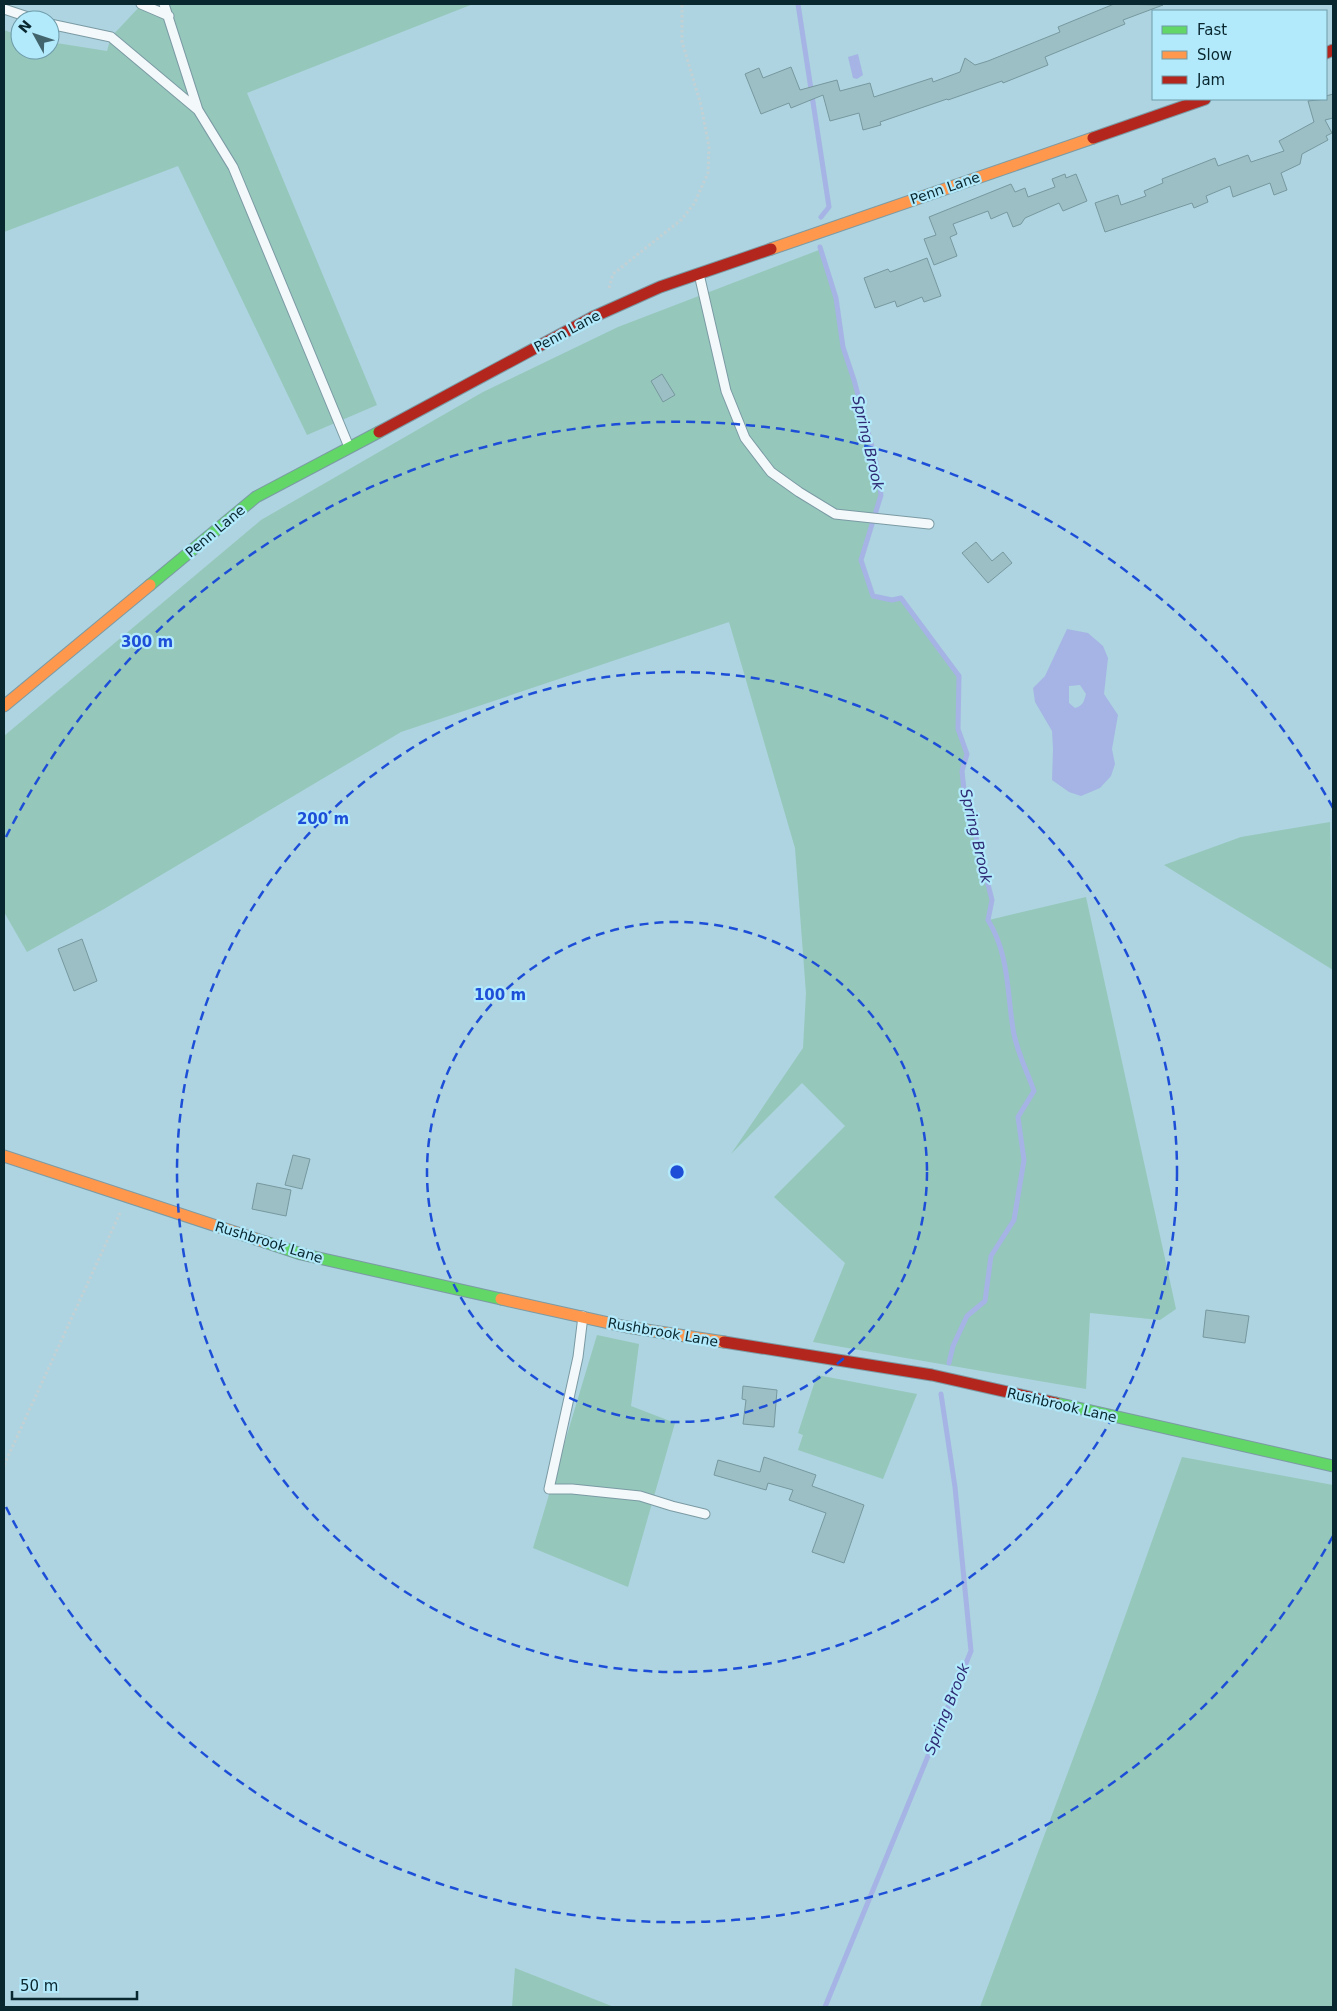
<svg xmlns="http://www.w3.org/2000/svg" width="1337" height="2011" viewBox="0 0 1337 2011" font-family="'DejaVu Sans',sans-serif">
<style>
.green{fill:#95c7bb}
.water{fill:#a5b4e4;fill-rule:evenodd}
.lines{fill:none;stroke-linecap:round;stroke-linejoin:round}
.stream{stroke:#a5b4e4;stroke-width:5}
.building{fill:#9bbfc5;stroke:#77989e}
.lane-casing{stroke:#7b9aa4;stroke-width:11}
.fast-casing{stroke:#7b9aa4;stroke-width:13}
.slow-casing{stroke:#7b9aa4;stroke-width:13}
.jam-casing{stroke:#7b9aa4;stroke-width:13}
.path{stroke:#c4d1d4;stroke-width:3;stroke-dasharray:2.5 2.5;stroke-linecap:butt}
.lane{stroke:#f3f9fa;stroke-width:9}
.fast{stroke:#63d668;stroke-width:11}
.slow{stroke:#ff974d;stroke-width:11}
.jam{stroke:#b3261e;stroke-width:11}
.ring{fill:none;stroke:#1d4ed8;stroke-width:2.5;stroke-dasharray:9 6}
.labels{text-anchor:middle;stroke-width:4.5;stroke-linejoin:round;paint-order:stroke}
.street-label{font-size:14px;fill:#09272f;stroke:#b2e9fb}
.water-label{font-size:15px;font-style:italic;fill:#2e2a73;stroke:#b2e9fb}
.centre{fill:#1d4ed8;stroke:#b2e9fb;stroke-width:2.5}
.ring-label{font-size:15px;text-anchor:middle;font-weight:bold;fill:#1d4ed8;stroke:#b2e9fb;stroke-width:4.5;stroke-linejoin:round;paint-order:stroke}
</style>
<rect width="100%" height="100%" fill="#add4e0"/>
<path class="green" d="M142,4H473L247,93L377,405L307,435L178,166L4,232V30L20,36V50H50V42L107,51L111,37Z
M819,250L836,298L843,347L854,380L876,462L881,495L861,560L873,596L891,600L901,598L959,676L958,729L967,754L962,771L964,790L992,900L989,920L1086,897L1176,1309L1160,1320L1090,1313L1086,1389L813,1342L845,1263L774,1197L845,1126L802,1083L731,1154L803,1048L806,993L795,848L729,622L401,732L104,909L27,952L4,912V736L261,520L483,392L618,327Z
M1330,822L1333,970L1164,865L1241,837Z
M597,1335L639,1344L631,1406L675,1423L628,1587L533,1548Z
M817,1375L917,1394L883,1479L798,1450L803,1435L798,1433Z
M1182,1457L1333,1485V2007H980L1098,1692Z
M515,1968L614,2007H512Z"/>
<path class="water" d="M858,54L863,75L857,79L853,78L848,57Z
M1067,629L1088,633L1103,646L1108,658L1104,694L1118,715L1112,749L1115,764L1111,776L1100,788L1081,796L1069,792L1052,780L1053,749L1052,731L1035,702L1033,688L1045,676ZM1080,685L1086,694C1084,701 1083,706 1075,708L1069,703V686Z"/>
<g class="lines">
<path class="stream" d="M798,4L829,207L821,217
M820,247L836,298L843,347L854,380L876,462L881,495L861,560L873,596L892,600L901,598L959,676L958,729L967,754L962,771L964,790L992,900L988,920C1009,954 1007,991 1013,1029C1016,1050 1027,1071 1034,1091L1018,1117L1024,1160L1014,1220L991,1256L985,1301L967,1316L953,1346L949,1363
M825,2007L971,1651L955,1487L941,1394"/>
</g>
<path class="building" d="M1114,4L1163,5L1123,20L1125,24L1045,57L1048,65L1003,83L1002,81L948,100L947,99L880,122L881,125L863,130L859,113L830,121L823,95L791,108L789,103L761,114L745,74L759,68L763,78L791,67L800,90L837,80L840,91L870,83L874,97L932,78L933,82L960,72L965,58L975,65L988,61L1060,32L1058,27Z
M1333,94V118L1325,120L1332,133L1326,136L1328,140L1302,154L1300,164L1281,173L1287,190L1274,195L1270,183L1233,197L1230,186L1206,196L1208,202L1194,208L1192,203L1105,232L1095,203L1118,195L1121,205L1146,196L1144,191L1163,183L1162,179L1215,158L1218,166L1248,155L1251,162L1284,151L1279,141L1314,122L1308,101L1326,99V96Z
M1065,174L1066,178L1076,174L1087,201L1063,211L1059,203L1025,218L1021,224L1013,227L1007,212L991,219L988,211L953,224L957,234L950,237L957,256L934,265L924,239L936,235L929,217L1011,184L1015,192L1025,188L1028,197L1055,187L1052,179Z
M927,258L941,296L924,302L922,297L897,307L895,301L875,308L864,278L888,269L890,272Z
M662,374L675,395L663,402L651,381Z
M976,542L992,561L1003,552L1012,563L988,583L962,553Z
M82,939L97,981L74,991L58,949Z
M293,1155L310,1159L302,1189L285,1185Z
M257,1183L291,1190L286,1216L252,1209Z
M1206,1310L1249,1316L1245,1343L1203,1337Z
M743,1386L777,1390L774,1427L743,1424L746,1400L742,1399Z
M764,1457L816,1475L812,1486L864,1505L844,1563L812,1552L826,1513L789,1500L793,1490L768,1483L766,1490L714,1475L718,1460L760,1472Z"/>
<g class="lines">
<g class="lane-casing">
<path id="lane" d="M141,4L169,16
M164,4L198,110
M4,9L37,20
M50,24L111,37L198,110L233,167L349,447
M699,274L726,391L745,438L771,472L799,492L835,514L929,524
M583,1316L578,1357L549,1489H572L640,1496L672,1506L705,1514"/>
</g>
<g class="fast-casing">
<path id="fast" d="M150,585L256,497L379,432
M265,1242L301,1254L501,1299
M1056,1403L1333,1466"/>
</g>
<g class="slow-casing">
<path id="slow" d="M771,249L1093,138
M4,706L150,585
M4,1156L265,1242
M501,1299L627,1327L724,1342"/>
</g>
<g class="jam-casing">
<path id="jam" d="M1326,53L1333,50
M1093,138L1205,99
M379,432L593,317L660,287L771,249
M724,1342L932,1375L1056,1403"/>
</g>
<path class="path" d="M609,288L613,274L681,220L694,204L708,173L709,147L701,105L682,42V4
M4,1465L120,1213"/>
<use href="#lane" class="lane"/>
<use href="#fast" class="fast"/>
<use href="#slow" class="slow"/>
<use href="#jam" class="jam"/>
</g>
<g class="ring">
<circle cx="677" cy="1172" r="250"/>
<circle cx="677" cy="1172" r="500"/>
<path d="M1333 1536A750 750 0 0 1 6 1507M6 837A750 750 0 0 1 1333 808"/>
</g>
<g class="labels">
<g class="street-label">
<text transform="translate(945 188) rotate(-19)" y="5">Penn Lane</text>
<text transform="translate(567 331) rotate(-28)" y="5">Penn Lane</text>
<text transform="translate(215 531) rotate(-40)" y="5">Penn Lane</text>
<text transform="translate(269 1242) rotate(17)" y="5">Rushbrook Lane</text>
<text transform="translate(663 1332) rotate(10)" y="5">Rushbrook Lane</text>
<text transform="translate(1062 1405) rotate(13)" y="5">Rushbrook Lane</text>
</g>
<g class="water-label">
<text transform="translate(868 443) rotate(77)" y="5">Spring Brook</text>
<text transform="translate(976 836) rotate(77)" y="5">Spring Brook</text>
<text transform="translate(947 1709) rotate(-68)" y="5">Spring Brook</text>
</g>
</g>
<circle cx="677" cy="1172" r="8" class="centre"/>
<g class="ring-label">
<text x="147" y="647">300 m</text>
<text x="323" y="824">200 m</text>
<text x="500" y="1000">100 m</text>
</g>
<rect width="1337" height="2011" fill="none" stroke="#09272f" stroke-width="10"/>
<rect x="1152" y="10" width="175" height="90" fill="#b2e9fb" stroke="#6e9ba9"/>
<rect x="1162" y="26" width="25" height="8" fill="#63d668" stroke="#6e9ba9"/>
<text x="1197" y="35" font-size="15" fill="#09272f">Fast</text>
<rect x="1162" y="51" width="25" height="8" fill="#ff974d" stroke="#6e9ba9"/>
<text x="1197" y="60" font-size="15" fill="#09272f">Slow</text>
<rect x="1162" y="76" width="25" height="8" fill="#b3261e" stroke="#6e9ba9"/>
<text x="1197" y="85" font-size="15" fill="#09272f">Jam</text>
<g transform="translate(35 35) rotate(310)"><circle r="24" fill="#b2e9fb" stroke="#6e9ba9"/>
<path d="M0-4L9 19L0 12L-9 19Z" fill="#42646d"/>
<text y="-8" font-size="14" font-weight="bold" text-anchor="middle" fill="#09272f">N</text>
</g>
<path d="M12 1991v8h125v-8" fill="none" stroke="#09272f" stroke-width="2.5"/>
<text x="20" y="1991" font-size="15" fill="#09272f" stroke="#b2e9fb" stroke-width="4" paint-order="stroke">50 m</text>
</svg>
